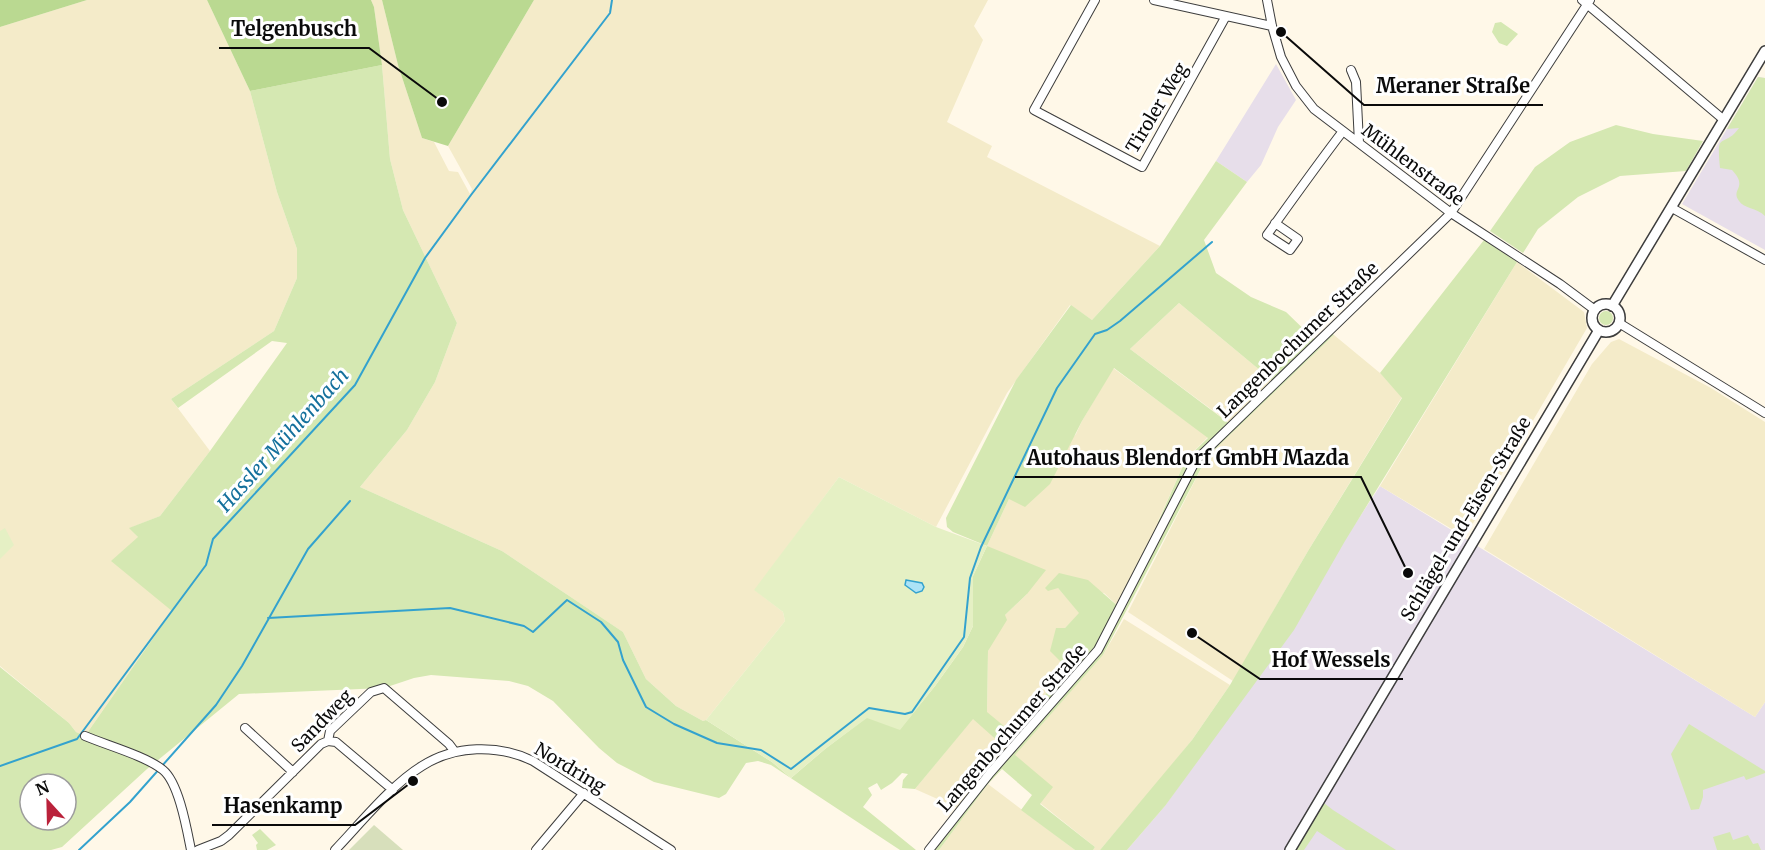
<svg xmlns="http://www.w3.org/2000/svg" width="1765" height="850" viewBox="0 0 1765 850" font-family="Merriweather,serif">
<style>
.industrial{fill:#e7deea}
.farmland{fill:#f4ebc9}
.green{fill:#d5e8b2;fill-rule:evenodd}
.forest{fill:#bad991}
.cemetery{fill:#d7dfbb}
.pitch{fill:#e5f0c4}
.water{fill:#ace3f6;stroke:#33a2ce;stroke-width:1.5}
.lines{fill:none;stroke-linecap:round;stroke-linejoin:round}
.stream{stroke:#33a2ce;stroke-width:2}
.minor-casing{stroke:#3d3d3d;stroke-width:10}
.tertiary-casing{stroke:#3d3d3d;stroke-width:12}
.minor{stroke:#fff;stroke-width:8}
.tertiary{stroke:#fff;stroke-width:9}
.labels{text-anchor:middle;stroke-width:6;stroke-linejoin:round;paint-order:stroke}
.street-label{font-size:18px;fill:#0a0a0a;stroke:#fff}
.water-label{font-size:20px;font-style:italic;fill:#14709c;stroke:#fff}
.leader{fill:none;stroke:#0a0a0a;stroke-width:2}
.callout-dot{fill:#0a0a0a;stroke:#fff;stroke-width:2}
.callout-label{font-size:20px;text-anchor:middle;font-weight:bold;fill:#0a0a0a;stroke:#fff;stroke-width:6;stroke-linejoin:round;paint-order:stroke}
</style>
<rect width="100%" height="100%" fill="#fff8e8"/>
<path class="industrial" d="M1276,64L1296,100L1278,127L1261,165L1247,182L1216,161Z
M1758,77L1765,78V250L1682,204Z
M1380,486L1755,717L1765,702V850H1127L1164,807L1228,718Z"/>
<path class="farmland" d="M87,0H207L250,91L277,192L297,249V278L274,331L171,399L210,451L160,516L130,528L138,537L172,611L85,736L76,732L69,723L0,666V27Z
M371,0H382L398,65L422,138L434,142L449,171L458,172L470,194L472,189L448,146L534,0H988L974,26L983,40L947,122L992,146L987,157L1160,246L1092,320L1070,305L1007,393L936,527L839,477L755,590L783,612L785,621L706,720L703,721L676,706L646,679L623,632L502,551L360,487L407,430L435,382L457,323L403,210L390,159L382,65L374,7Z
M1517,262L1584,312L1587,328L1465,537L1380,486Z
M1179,303L1274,382L1231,424L1130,349Z
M1334,335L1380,373L1402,397L1308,551L1233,681L1128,612L1207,457Z
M1619,339L1711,388L1765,422V702L1755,717L1484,549L1592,364L1611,342Z
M1113,368L1208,437L1186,459L1158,521L1163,525L1120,608L1104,593L1058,588L1080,613L1065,628L1069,670L1010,731L987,713L988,651L1004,616L1027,594L987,546L1009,499L1076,434L1082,421Z
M1124,619L1230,685L1192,740L1163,776L1100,850H1093L1095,847L1040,803L1014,755L1103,655Z
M973,718L1010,751L960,809L915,789Z
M988,784L1075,850H939Z"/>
<path class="green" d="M1501,22L1518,34L1507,46L1499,43L1492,32L1495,23Z
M382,65L390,159L403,210L457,323L435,382L407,430L360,487L502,551L623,632L646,679L676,706L703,721L706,720L772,762L791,778L825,749L867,717L900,729L935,686L963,647L973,626V576L987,546L953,532L947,527L946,518L1016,380L1071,305L1092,320L1160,246L1216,161L1247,182L1204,240L1216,273L1251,297L1286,312L1316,341L1329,330L1334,335L1207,457L1103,655L1015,755L1053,787L1040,804L1095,847L1093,850H1075L1021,810L1032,795L1002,769L988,784L939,850H929L1009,751L973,719L915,789L902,788L903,780L908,774L902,773L892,783L881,790L877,783L868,788L872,795L863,807L916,850H900L771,765L758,761L746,763L726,794L719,798L654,782L617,763L599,748L553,701L528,686L509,681L431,675L414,678L384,688L239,694L147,769L62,847L51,850H0V667L69,723L76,732L85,736L172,611L111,561L138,537L129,528L160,516L210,451L287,343L272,341L178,408L171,399L274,331L297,278V249L277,192L250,91ZM1179,303L1274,382L1230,424L1130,349ZM1114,368L1208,438L1186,459L1158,522L1163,525L1120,608L1088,580L1059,573L1045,588L1048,591L1058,588L1079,613L1065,628H1056L1050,651L1069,670L1010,731L987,712L988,651L1007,620L1005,615L1027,594L1046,570L987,546L1009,499L1025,507L1050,484L1082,421ZM30,784H66V820H30Z
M1758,77L1765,78V216C1757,208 1743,208 1739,201C1730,189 1749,188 1732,170L1720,168C1716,128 1723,150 1739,128L1727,129Z
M1616,125L1653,134L1703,141L1686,171L1620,176L1578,197L1538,229L1523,253L1490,231L1535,167L1570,142Z
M1484,240L1517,262L1345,541L1294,630L1165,806L1127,850H1100L1192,740L1230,685L1308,551L1402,398L1380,373Z
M1599 318a7 7 0 1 1 14 0a7 7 0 1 1-14 0Z
M1689,724L1765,771V773L1746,780L1744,776L1703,790V797L1699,809L1691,810L1671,754Z
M1324,803L1333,810L1396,850H1346L1317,831L1304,850H1296Z
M260,829L276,845L267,850H257L256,845L258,843L252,835Z
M1730,832L1733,840L1748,835L1753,844L1758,843L1761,850H1717L1713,837Z"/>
<path class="forest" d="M0,0H87L0,27Z
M207,0H371L374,7L382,65L250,91Z
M382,0H534L448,146L422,138L398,65Z"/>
<path class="cemetery" d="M374,825L403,850H349Z"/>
<path class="pitch" d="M839,477L936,527L987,546L973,576V626L963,647L935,686L900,730L867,718L825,749L791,778L772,762L706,720L785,621L783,612L754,590Z
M5,528L14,545L0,559V531Z"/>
<path class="water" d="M906,580L922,583L924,587L922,591L916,593L905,585Z"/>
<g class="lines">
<path class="stream" d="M268,618L450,608L524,626L533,632L567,600L601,622L618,642L623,660L646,707L674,724L717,743L761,750L791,769L869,708L905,714L912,712L964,637L970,578L981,547L1057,388L1095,334L1107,330L1120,321L1212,242
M0,766L77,739L206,565L213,539L355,385L425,258L471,195L610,13L612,0
M79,850L130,802L216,705L242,666L308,549L350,501"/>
<g class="minor-casing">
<path id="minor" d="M1095,0L1034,110L1142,167L1226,16
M1154,0L1272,26
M1267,0L1272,26L1281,57L1296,86L1314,109L1451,213L1560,284L1595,310
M1582,0L1724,120
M1351,70L1356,82L1359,143
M1672,208L1765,260
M1275,223L1298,239L1290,250L1267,235C1292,200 1317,165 1343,131
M1619,323L1765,413
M245,728L293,772
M85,736C106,745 146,756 163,770C179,783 187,830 191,850
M328,741L336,742L393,790
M198,850L221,841L229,835L321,744L328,741L330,731L371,692L384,688L449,744L455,752
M335,850C360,824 391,785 422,766C455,745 498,744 533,761L671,850
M536,850L584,793
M929,850L990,773L1098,650L1196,460L1451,213L1590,0"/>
</g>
<g class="tertiary-casing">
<path id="tertiary" d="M1592 318a14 14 0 1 1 28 0a14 14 0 1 1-28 0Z
M1612,306L1765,51
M1290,850L1599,330"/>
</g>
<use href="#minor" class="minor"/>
<use href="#tertiary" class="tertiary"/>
</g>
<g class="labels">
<g class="street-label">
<text transform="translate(1157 108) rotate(-59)" y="6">Tiroler Weg</text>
<text transform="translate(1413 165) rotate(37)" y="6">Mühlenstraße</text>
<text transform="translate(1298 340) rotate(-44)" y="6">Langenbochumer Straße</text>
<text transform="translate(1466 519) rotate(-59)" y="6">Schlägel-und-Eisen-Straße</text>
<text transform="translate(322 721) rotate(-46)" y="6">Sandweg</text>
<text transform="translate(1012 728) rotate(-49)" y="6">Langenbochumer Straße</text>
<text transform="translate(570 768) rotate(31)" y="6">Nordring</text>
</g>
<g class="water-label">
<text transform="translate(283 440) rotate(-48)" y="7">Hassler Mühlenbach</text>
</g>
</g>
<path class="leader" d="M442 102L369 48H219M1281 32L1364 105H1543M1408 573L1361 477H1015M1192 633L1260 679H1403M413 781L355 825H212"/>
<g class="callout-dot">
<circle cx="442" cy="102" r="6"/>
<circle cx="1281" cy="32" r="6"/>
<circle cx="1408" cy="573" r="6"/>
<circle cx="1192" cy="633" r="6"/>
<circle cx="413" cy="781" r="6"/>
</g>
<g class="callout-label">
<text x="294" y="36">Telgenbusch</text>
<text x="1453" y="93">Meraner Straße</text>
<text x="1188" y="465">Autohaus Blendorf GmbH Mazda</text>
<text x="1331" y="667">Hof Wessels</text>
<text x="283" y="813">Hasenkamp</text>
</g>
<g transform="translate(48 802) rotate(338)"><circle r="28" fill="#ffffff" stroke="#9d9d9d" stroke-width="1.5"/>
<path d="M0-4.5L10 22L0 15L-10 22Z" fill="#ba223b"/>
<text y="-9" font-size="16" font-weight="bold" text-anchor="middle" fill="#0a0a0a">N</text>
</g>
</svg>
